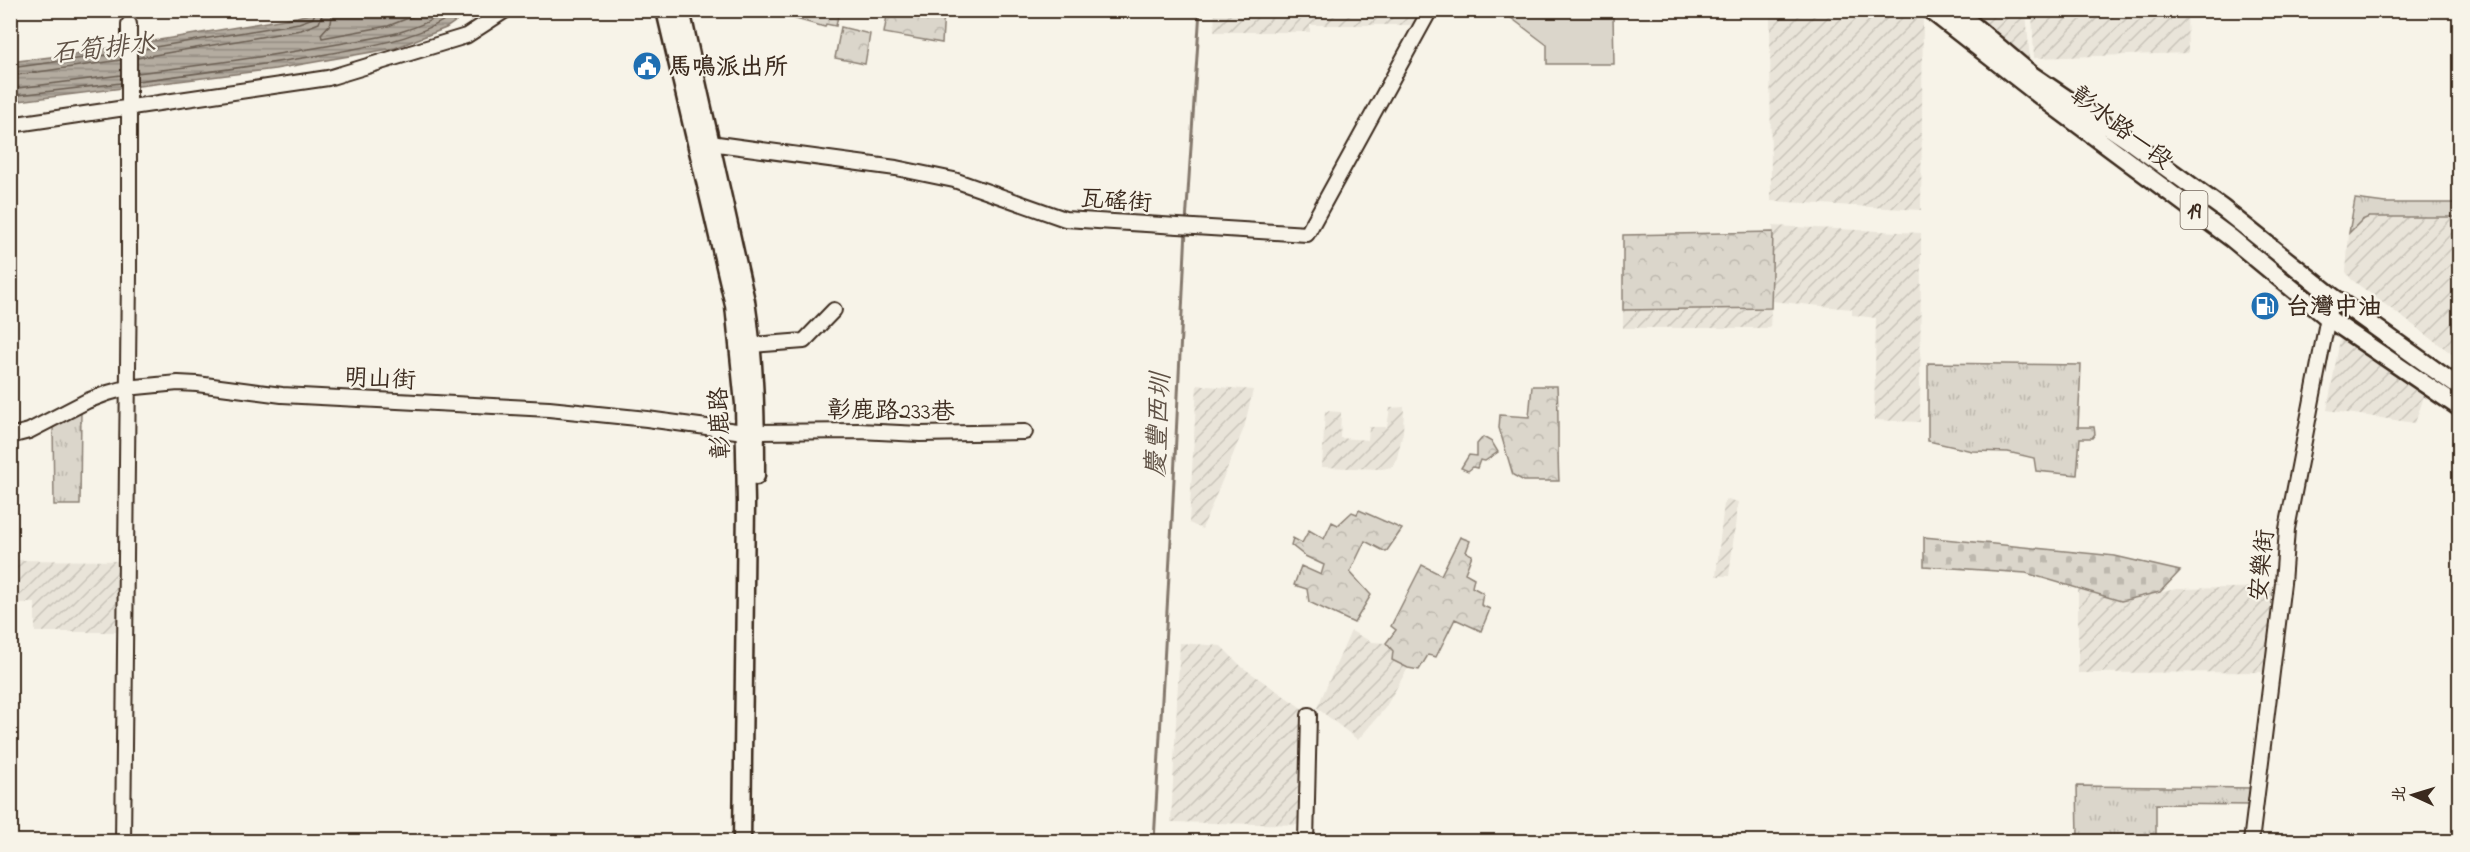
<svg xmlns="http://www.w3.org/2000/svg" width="2470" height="852" viewBox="0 0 2470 852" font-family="'Indie Flower','LXGW WenKai TC',sans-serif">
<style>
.industrial{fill:url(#industrial-furrows)}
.grass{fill:url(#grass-tufts);stroke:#8b8074;stroke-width:1.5}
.forest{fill:url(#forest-crowns);stroke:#8b8074;stroke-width:1.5}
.cemetery{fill:url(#cemetery-stones);stroke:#8b8074;stroke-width:1.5}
.pitch{fill:#dbd6cb;stroke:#8b8074;stroke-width:1.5}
.water{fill:url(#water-rules);stroke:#84786c;stroke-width:1.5}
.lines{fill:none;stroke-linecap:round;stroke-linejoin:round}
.shore{stroke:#6b5e52;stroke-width:1.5}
.stream{stroke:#84786c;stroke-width:3}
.minor-casing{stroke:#3b2a1e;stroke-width:18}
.major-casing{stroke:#3b2a1e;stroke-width:21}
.minor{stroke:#f7f3e8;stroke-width:14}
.major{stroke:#f7f3e8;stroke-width:16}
.labels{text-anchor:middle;stroke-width:4.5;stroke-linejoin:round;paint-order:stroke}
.shield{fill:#f7f3e8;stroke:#73665b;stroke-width:1.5}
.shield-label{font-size:22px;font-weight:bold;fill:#3b2a1e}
.poi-label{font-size:24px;font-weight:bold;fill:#3b2a1e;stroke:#f7f3e8;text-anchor:start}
.street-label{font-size:24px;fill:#3b2a1e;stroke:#f7f3e8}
.water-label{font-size:26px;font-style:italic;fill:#5f5145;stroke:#f7f3e8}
</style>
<defs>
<pattern id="industrial-furrows" width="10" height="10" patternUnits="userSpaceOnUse" patternTransform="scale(1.5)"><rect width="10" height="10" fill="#e9e4d9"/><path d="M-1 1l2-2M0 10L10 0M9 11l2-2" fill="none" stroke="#c9c4ba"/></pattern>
<pattern id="grass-tufts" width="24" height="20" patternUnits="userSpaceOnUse" patternTransform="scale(1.5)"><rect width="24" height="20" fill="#dbd6cb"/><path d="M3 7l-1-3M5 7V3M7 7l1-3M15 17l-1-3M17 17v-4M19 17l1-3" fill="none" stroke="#bdb8ae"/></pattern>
<pattern id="forest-crowns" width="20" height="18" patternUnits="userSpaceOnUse" patternTransform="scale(1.5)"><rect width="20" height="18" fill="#dbd6cb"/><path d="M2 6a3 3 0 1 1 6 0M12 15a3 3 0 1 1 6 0" fill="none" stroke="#bdb8ae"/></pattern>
<pattern id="cemetery-stones" width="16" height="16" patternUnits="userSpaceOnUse" patternTransform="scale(1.5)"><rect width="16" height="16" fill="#dbd6cb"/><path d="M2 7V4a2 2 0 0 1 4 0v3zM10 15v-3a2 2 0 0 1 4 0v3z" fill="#bdb8ae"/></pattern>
<pattern id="water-rules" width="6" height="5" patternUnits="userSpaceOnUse" patternTransform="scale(1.5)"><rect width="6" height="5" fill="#b4aca0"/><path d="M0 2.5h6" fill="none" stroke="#948c82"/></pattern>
</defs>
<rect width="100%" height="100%" fill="#f7f3e8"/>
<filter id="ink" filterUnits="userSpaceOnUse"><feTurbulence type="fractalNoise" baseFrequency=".0167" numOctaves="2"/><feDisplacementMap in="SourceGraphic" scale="12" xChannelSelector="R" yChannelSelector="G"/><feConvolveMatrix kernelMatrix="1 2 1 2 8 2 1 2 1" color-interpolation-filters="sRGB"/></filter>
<g filter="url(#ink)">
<path class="industrial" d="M1215,11H1422L1415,25H1310V32H1214Z
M1770,11H1923L1921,210L1771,201Z
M1960,11H2026L2030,63Z
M2032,11H2187L2188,53L2034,58Z
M2369,217H2459V359L2352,280L2346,272L2349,233L2362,220Z
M1773,226L1921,233L1920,422L1874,420L1876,318L1852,315V309L1771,301Z
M1771,308L1770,328H1623V310Z
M2344,318L2430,379L2415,423L2327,410Z
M1197,385L1253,390L1244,428L1202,529L1189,523Z
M1404,407L1403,432L1396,462L1392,467L1382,469L1322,467L1325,411L1341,412L1340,438L1368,440L1369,427H1387L1390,408Z
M1728,499L1738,502L1729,576H1716L1724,503Z
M11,560L125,561L124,632H35V603H11Z
M2279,587L2269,672L2078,673V588L2137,597L2177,589Z
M1351,631L1372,642L1386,643L1393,651L1392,660L1408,668L1385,708L1358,740L1317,708Z
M1180,643L1221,646L1242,667L1306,711L1303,825L1171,822Z"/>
<path class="grass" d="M2355,199L2385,203H2459V217H2369L2362,220L2349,233Z
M1928,363L2081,365L2078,427H2094L2095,434L2092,438H2080L2077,475L2036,471L2034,458L2008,452L1972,451L1928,441Z
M81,408L80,505H54L53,423Z
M2077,786L2255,788L2253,805L2156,804V838L2078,837Z"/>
<path class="forest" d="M888,10L944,11L942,43L884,33Z
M767,11H839L836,26L826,24L825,27Z
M841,27L870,34L865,64L835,58Z
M1773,232L1771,308L1623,310V235Z
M1532,386H1557C1559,418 1557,449 1559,481H1524L1513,475L1499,428L1500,415L1529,417Z
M1483,437L1492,442L1498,452L1485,461L1480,460L1477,468L1473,467L1468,471L1461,468L1469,455L1477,456V444Z
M1359,510L1402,529L1386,552L1365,541L1350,572L1371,595L1354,623L1309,602L1307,589L1294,585L1301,566L1321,575L1324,565L1305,556L1291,545L1293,538L1302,543L1309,530L1324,539L1332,522L1338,525L1352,512L1357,514Z
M1460,537L1470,541L1466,552L1472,555L1465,573L1474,578L1472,587L1483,593L1481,605L1490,609L1481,631L1455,619L1436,657L1428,655L1419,670L1408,668L1392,660L1393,651L1386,643L1396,630L1391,626L1422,565L1441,575Z"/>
<path class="cemetery" d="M1924,537L2115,556L2180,571L2160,592L2121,601L2026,573L1924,566Z"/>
<path class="pitch" d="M1603,10L1613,15L1614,64H1547V45L1502,11Z"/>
<path class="water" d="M320,11H470L446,28L395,48L275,69L11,102L10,62L75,54L297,17Z"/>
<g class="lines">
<path class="shore" d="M333,10L331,23L321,34L322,38L388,26L429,10
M137,50L299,23L313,18L316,10
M137,58L301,30L319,23L324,10
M10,68L121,53
M137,73C205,65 271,56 338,44C374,38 417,33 447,10
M10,76L121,60
M137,81C201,73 264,65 327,54C374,45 421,39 460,10
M10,89L121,75
M10,96L121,83"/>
<path class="stream" d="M1186,223L1200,10
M1154,842L1172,521L1186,229"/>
<g class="minor-casing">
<path id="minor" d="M10,125L328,78L466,36L506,10
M704,136L710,143L896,168L954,180L1065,219L1307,234L1430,10
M752,345L804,341L834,310
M10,436L29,431L87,401L108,393L126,388L178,383L197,384L282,395L549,409L647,419L744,432L859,431L920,434L1025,432
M123,842L129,273V24
M1306,842L1309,715
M2251,842L2283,583L2287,529L2332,296"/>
</g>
<g class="major-casing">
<path id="major" d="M665,10L734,305L744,404L746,503L742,842
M681,10L746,301C755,359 756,417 756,476
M1930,10L2048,102L2231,238L2328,318L2460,408
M1955,10L2032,75L2132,143L2222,208L2332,296L2460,388"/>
</g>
<use href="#minor" class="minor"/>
<use href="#major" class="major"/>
</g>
</g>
<defs>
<g id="civic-disc" transform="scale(1.5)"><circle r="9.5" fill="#1f6fb2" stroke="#f7f3e8"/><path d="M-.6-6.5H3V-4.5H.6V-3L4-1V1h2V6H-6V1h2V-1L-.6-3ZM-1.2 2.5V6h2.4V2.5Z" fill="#fff"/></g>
<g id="fuel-disc" transform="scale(1.5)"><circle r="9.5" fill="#1f6fb2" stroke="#f7f3e8"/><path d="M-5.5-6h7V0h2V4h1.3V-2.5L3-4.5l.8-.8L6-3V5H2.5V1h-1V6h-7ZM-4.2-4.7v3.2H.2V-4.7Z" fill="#fff"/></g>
</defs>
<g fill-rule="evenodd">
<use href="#civic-disc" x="647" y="66"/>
<use href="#fuel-disc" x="2265" y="306"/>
</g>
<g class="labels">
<rect class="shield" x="2180.5" y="191" width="27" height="38" rx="4.5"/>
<g class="shield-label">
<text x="2194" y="218">19</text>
</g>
<g class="poi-label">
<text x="668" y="74">馬鳴派出所</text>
<text x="2286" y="314">台灣中油</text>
</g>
<g class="street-label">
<text transform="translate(2122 127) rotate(37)" y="8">彰水路一段</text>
<text transform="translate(1116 200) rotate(4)" y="8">瓦磘街</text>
<text transform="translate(380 378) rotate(3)" y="8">明山街</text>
<text transform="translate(891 410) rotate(1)" y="8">彰鹿路233巷</text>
<text transform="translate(719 423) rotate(-92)" y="8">彰鹿路</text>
<text transform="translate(2261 565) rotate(-84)" y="8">安樂街</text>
</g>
<g class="water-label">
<text transform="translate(103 47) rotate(-6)" y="9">石筍排水</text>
<text transform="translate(1157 425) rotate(-87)" y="9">慶豐西圳</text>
</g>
</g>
<rect width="2470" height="852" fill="none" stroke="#f7f3e8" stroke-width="36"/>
<rect x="18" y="18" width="2434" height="816" fill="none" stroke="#3b2a1e" stroke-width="2" filter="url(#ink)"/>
<g transform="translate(2413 795) rotate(274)" stroke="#f7f3e8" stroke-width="4.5" paint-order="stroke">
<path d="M0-4.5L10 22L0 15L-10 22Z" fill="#3b2a1e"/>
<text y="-9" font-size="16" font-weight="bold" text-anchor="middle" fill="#3b2a1e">北</text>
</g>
</svg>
